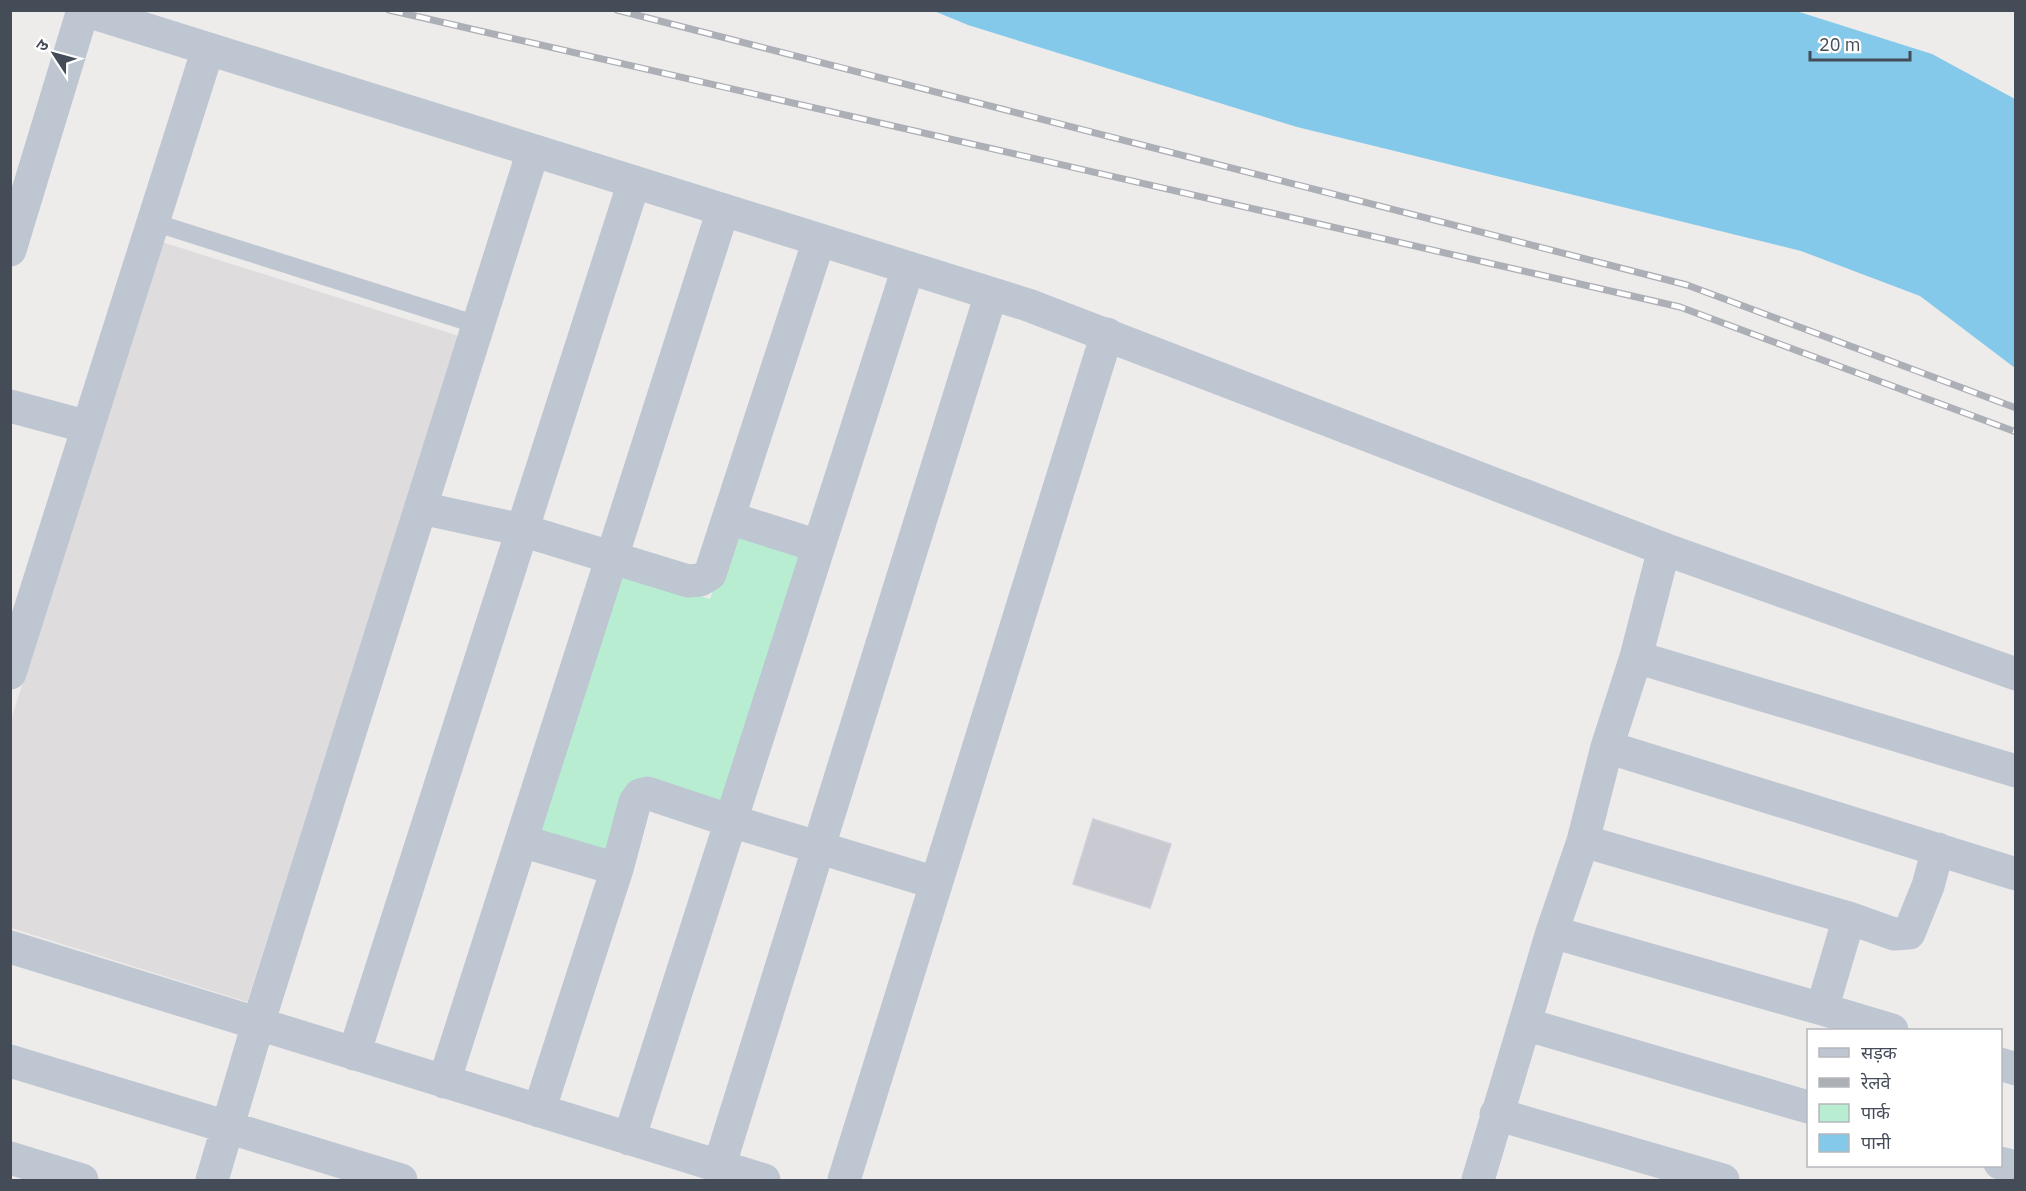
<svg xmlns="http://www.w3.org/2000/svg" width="2026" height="1191" viewBox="0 0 2026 1191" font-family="'IBM Plex Sans','Noto Sans Devanagari',sans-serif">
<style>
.education{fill:#dfdcdd}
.green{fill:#b8edd2}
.water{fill:#85c9ea}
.building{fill:#c8c9d1;stroke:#cfd0d7;stroke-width:1.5}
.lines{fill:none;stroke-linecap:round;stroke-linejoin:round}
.service{stroke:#bec6d1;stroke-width:18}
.minor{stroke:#bec6d1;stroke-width:33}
.tertiary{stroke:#bec6d1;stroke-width:33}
.rail-casing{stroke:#adafb6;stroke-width:7}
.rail{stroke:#fff;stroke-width:4.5;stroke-dasharray:14;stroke-linecap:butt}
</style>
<rect width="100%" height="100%" fill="#eeebeb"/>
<path class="education" d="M162,242L459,336L247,1002L11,928V720Z"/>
<path class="green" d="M734,527L807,550L725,810L637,782L612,859L534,834L617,570L710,599Z"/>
<path class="water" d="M1793,10L1932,54L2015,99V368L1920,296L1801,251L1297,127L968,25L934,11Z"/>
<path class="building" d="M1093,819L1171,844L1150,908L1073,884Z"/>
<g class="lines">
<path class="service" d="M153,222L478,325"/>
<path class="minor" d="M10,250L83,10
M10,406L88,427
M421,508L522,530L688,581L700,580L710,574L819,240
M729,518L818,546
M1636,657L2016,771
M10,673L208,49
M1607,747L2016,874
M521,841L617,869
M1583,841L1849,918L1894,934L1909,933L1928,886L1938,849
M1552,932L1822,1009L1892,1030
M10,947L764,1180
M1822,1009L1849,918
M1525,1024L1808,1107
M354,1054L634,182
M10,1061L401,1180
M2000,1064L2016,1069
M444,1082L723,210
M539,1111L617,869L635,802L640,795L647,793L731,821L936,883
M1496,1114L1723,1180
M629,1139L908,268
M10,1158L82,1180
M2000,1163L2016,1167
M719,1167L991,294
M212,1180L258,1024L533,151
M844,1180L1107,334
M1478,1180L1552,932L1583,841L1607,747L1636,657L1664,549"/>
<path class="tertiary" d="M84,10L1028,305L1664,549L2016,674"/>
<g class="rail-casing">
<path id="rail" d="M389,10L1680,307L2016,432
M617,10L1687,285L2016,408"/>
</g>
<use href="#rail" class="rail"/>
</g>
<rect width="2026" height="1191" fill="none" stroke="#444c58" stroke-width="24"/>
<rect x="1807" y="1029" width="195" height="138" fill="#ffffff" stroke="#b4b7bc" stroke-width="1.5"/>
<rect x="1819" y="1048" width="30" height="9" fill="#bec6d1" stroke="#b4b7bc" stroke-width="1.5"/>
<text x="1861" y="1059" font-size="18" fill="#444c58">सड़क</text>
<rect x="1819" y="1078" width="30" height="9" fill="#adafb6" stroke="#b4b7bc" stroke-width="1.5"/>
<text x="1861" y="1089" font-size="18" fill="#444c58">रेलवे</text>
<rect x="1819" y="1104" width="30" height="18" fill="#b8edd2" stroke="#b4b7bc" stroke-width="1.5"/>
<text x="1861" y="1119" font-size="18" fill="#444c58">पार्क</text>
<rect x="1819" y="1134" width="30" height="18" fill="#85c9ea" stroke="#b4b7bc" stroke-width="1.5"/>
<text x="1861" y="1149" font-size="18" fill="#444c58">पानी</text>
<g transform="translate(54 54) rotate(306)" stroke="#ffffff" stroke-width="4.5" paint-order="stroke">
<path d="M0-4.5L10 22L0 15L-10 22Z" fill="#444c58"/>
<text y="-9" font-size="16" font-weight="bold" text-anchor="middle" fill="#444c58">उ</text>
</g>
<path d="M1810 51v9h100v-9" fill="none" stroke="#444c58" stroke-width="3"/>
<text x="1819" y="51" font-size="18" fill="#444c58" stroke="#ffffff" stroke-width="4.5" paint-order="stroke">20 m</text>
</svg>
